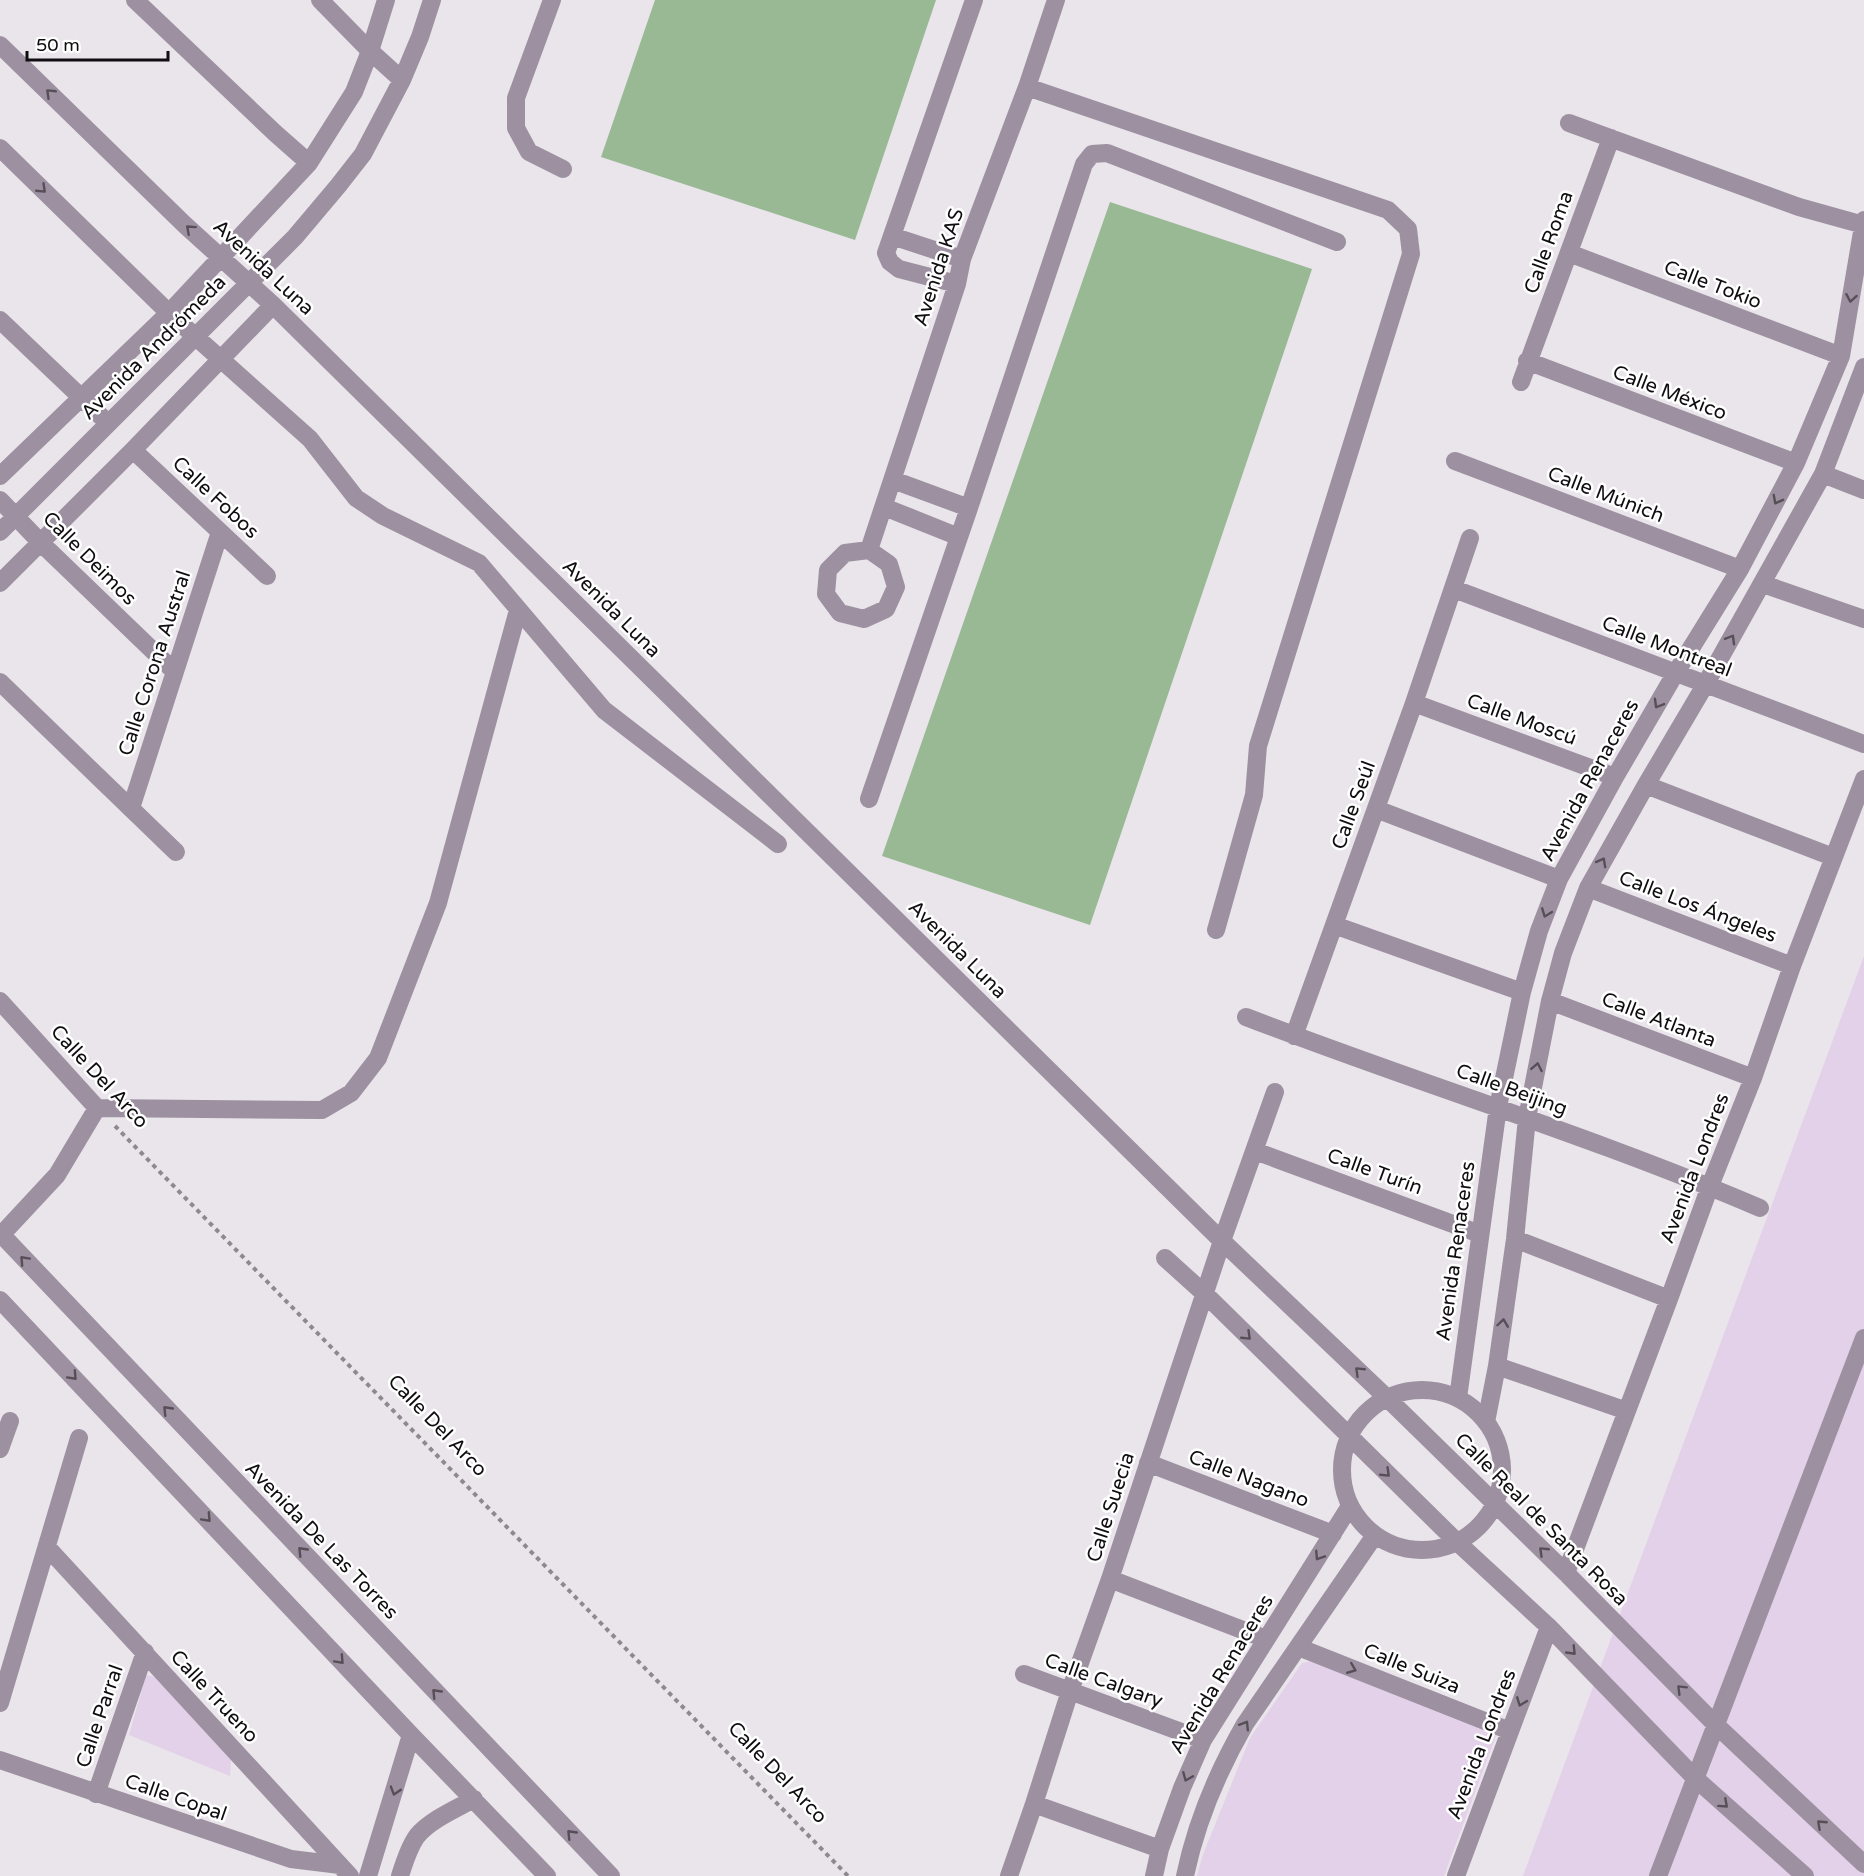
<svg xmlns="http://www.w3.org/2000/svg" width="1864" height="1876" viewBox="0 0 1864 1876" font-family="'Varela Round',sans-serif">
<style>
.green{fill:#e3d0e9}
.building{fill:#99b995}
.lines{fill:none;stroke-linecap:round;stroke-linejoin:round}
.path{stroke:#8d8a8e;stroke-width:4;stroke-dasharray:4.5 4.5;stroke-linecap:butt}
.minor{stroke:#9d91a1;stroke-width:18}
.oneway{stroke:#564f58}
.labels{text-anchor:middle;stroke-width:5;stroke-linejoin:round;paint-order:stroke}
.street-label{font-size:20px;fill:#0f0d0f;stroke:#fff}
</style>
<rect width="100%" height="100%" fill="#e9e5eb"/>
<path class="green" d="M1864,956V1876H1523Z
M1317,1660L1486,1726L1496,1736L1444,1876H1197L1202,1857L1250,1738L1302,1663Z
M146,1675L159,1678L231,1760L230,1776L129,1735Z"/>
<path class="building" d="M655,0H936L855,240L601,157Z
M1110,202L1312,269L1090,925L882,856Z"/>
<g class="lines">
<path class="path" d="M115,1126L848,1876"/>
<path class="minor" d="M135,0L275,133L309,163
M320,0L370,51L402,80
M552,0L516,98V128L529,152L563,169
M0,45L185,225L273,305L1222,1241L1386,1397L1566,1573L1716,1725L1864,1864
M1027,87L1388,210L1408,229L1411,254L1258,746L1254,795L1216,930
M1569,123L1799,207L1864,225
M0,148L169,313L310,439L356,498L383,516L479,563L604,710L778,844
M892,236L962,259
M1569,253L1841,356
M957,284L899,269L890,262L886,253L974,0
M0,320L108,423
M1527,361L1796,463
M1521,382L1611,138
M133,450L267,576
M1455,461L1740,569
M1823,474L1864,490
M0,476L169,313L309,163L354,92L370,51L386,0
M893,480L969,508L1084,164L1092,154L1107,153L1337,242
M0,500L41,543L175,672
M884,507L959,537L969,508
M0,532L295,237L338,186L363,154L402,80L420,37L432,0
M869,550L957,284L962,259L1027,87L1056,0
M869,550L889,564L896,587L886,609L864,619L840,613L826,594L828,570L845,553Z
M0,583L133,450L273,305
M1763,584L1864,619
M1454,589L1864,744
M0,682L176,852
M1414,703L1615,777
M1646,785L1833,857
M869,799L959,537
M131,808L220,532
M1376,809L1559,879
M1588,888L1792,966
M1334,925L1522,992
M0,1001L97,1108
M1550,1001L1753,1078
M1246,1017C1417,1083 1592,1136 1760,1208
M1294,1036L1414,703L1470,538
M1255,1151L1480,1234
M0,1233L611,1876
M1,1235L57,1175L97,1108L322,1110L351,1093L378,1058L438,903L518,610
M1515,1239L1669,1299
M1165,1258L1206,1295L1457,1542L1549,1627L1696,1779L1805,1876
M0,1300L411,1735L547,1876
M1497,1366L1627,1411
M1342 1470a80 80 0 1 1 160 0a80 80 0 1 1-160 0Z
M1458,1398L1498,1107L1522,992L1539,931L1559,879L1615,777L1675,674L1740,569L1796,463L1841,356L1864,220
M1486,1422L1497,1366L1515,1239L1527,1118L1550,1001L1563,953L1588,888L1646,785L1705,685L1823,474L1864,367
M0,1449L10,1421
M1148,1463L1333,1534
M47,1547L350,1876
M1566,1573L1669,1299L1710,1186L1753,1078L1792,966L1864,779
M1110,1579L1266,1639
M1298,1647L1510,1731
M1024,1674L1203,1740
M0,1703L79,1438
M0,1760L291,1859L340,1865
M96,1794L145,1652
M1034,1804L1160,1849
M368,1876L411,1735
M400,1876C404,1863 409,1847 417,1836C430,1820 456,1809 474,1799
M1009,1876L1034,1804L1070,1691L1110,1579L1222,1241L1275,1092
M1154,1876L1160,1849L1182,1788L1203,1740L1350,1506
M1185,1876C1196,1823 1218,1771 1245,1724L1375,1535
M1456,1876L1549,1627
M1658,1876L1864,1338"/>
</g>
<defs><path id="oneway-chevron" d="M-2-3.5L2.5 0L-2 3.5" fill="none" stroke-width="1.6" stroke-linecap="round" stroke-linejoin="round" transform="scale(1.5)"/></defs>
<g class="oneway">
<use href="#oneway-chevron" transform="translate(50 93) rotate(-136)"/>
<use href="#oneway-chevron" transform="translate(42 189) rotate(44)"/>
<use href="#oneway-chevron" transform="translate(190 229) rotate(-138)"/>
<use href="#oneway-chevron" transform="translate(1851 298) rotate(100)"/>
<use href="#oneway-chevron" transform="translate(1777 500) rotate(118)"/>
<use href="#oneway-chevron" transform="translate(1731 639) rotate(-60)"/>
<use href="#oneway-chevron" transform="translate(1658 704) rotate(120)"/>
<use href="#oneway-chevron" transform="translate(1602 862) rotate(-61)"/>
<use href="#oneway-chevron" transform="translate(1546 913) rotate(111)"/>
<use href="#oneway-chevron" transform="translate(1537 1067) rotate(-79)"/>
<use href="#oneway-chevron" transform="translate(24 1260) rotate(-133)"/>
<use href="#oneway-chevron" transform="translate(1503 1323) rotate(-82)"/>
<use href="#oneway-chevron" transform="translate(1247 1336) rotate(44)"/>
<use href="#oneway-chevron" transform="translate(1359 1371) rotate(-136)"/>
<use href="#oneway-chevron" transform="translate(73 1376) rotate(47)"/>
<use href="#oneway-chevron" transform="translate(167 1410) rotate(-134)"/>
<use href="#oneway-chevron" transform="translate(1386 1473) rotate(44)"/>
<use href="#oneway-chevron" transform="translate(207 1518) rotate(47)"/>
<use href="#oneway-chevron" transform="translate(302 1551) rotate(-134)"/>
<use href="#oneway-chevron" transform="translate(1543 1551) rotate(-136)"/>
<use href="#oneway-chevron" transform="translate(1319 1556) rotate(123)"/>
<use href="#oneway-chevron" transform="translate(1572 1651) rotate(46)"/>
<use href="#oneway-chevron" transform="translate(340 1660) rotate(47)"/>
<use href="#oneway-chevron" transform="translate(1352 1669) rotate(22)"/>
<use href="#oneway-chevron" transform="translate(1681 1689) rotate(-135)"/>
<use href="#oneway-chevron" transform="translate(436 1693) rotate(-134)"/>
<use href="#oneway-chevron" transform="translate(1521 1702) rotate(111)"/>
<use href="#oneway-chevron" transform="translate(1245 1725) rotate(-58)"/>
<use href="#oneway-chevron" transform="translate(1187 1777) rotate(113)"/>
<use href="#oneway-chevron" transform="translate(395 1791) rotate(107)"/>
<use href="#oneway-chevron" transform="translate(1724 1804) rotate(42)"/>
<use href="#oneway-chevron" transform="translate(1821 1824) rotate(-137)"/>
<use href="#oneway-chevron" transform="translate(571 1834) rotate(-134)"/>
</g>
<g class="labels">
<g class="street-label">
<text transform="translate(1548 242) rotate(-70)" y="7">Calle Roma</text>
<text transform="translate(264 267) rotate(43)" y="7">Avenida Luna</text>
<text transform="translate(938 267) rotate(-72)" y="7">Avenida KAS</text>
<text transform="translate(1713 284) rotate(21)" y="7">Calle Tokio</text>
<text transform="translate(153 347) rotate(-45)" y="7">Avenida Andrómeda</text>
<text transform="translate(1670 392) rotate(21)" y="7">Calle México</text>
<text transform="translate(1606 494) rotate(21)" y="7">Calle Múnich</text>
<text transform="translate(216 497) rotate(43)" y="7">Calle Fobos</text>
<text transform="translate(90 558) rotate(45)" y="7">Calle Deimos</text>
<text transform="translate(612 608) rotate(45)" y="7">Avenida Luna</text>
<text transform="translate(1667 646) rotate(21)" y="7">Calle Montreal</text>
<text transform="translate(154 663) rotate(-72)" y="7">Calle Corona Austral</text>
<text transform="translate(1522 719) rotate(20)" y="7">Calle Moscú</text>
<text transform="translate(1589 780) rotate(-61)" y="7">Avenida Renaceres</text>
<text transform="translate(1353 805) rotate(-70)" y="7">Calle Seúl</text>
<text transform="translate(1698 906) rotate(21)" y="7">Calle Los Ángeles</text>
<text transform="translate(958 949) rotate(45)" y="7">Avenida Luna</text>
<text transform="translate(1659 1019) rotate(21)" y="7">Calle Atlanta</text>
<text transform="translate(100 1076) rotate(47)" y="7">Calle Del Arco</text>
<text transform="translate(1512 1089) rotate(20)" y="7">Calle Beijing</text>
<text transform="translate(1694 1168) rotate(-69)" y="7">Avenida Londres</text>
<text transform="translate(1375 1171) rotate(20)" y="7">Calle Turín</text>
<text transform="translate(1455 1251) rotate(-82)" y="7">Avenida Renaceres</text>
<text transform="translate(438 1425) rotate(46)" y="7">Calle Del Arco</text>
<text transform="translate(1249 1478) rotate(21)" y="7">Calle Nagano</text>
<text transform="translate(1110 1507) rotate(-72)" y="7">Calle Suecia</text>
<text transform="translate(1542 1519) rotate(45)" y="7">Calle Real de Santa Rosa</text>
<text transform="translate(322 1540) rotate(46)" y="7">Avenida De Las Torres</text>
<text transform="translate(1412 1668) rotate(22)" y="7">Calle Suiza</text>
<text transform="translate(1221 1674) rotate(-59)" y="7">Avenida Renaceres</text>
<text transform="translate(1104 1680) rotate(20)" y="7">Calle Calgary</text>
<text transform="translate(215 1696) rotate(47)" y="7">Calle Trueno</text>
<text transform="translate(99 1716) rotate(-71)" y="7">Calle Parral</text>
<text transform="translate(1481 1744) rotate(-69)" y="7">Avenida Londres</text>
<text transform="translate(778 1772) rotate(46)" y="7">Calle Del Arco</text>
<text transform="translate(176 1797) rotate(19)" y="7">Calle Copal</text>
</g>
</g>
<path d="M27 51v9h141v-9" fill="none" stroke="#0f0d0f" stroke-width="3"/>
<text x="36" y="51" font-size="18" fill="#0f0d0f" stroke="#ffffff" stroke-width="4.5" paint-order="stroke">50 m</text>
</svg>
